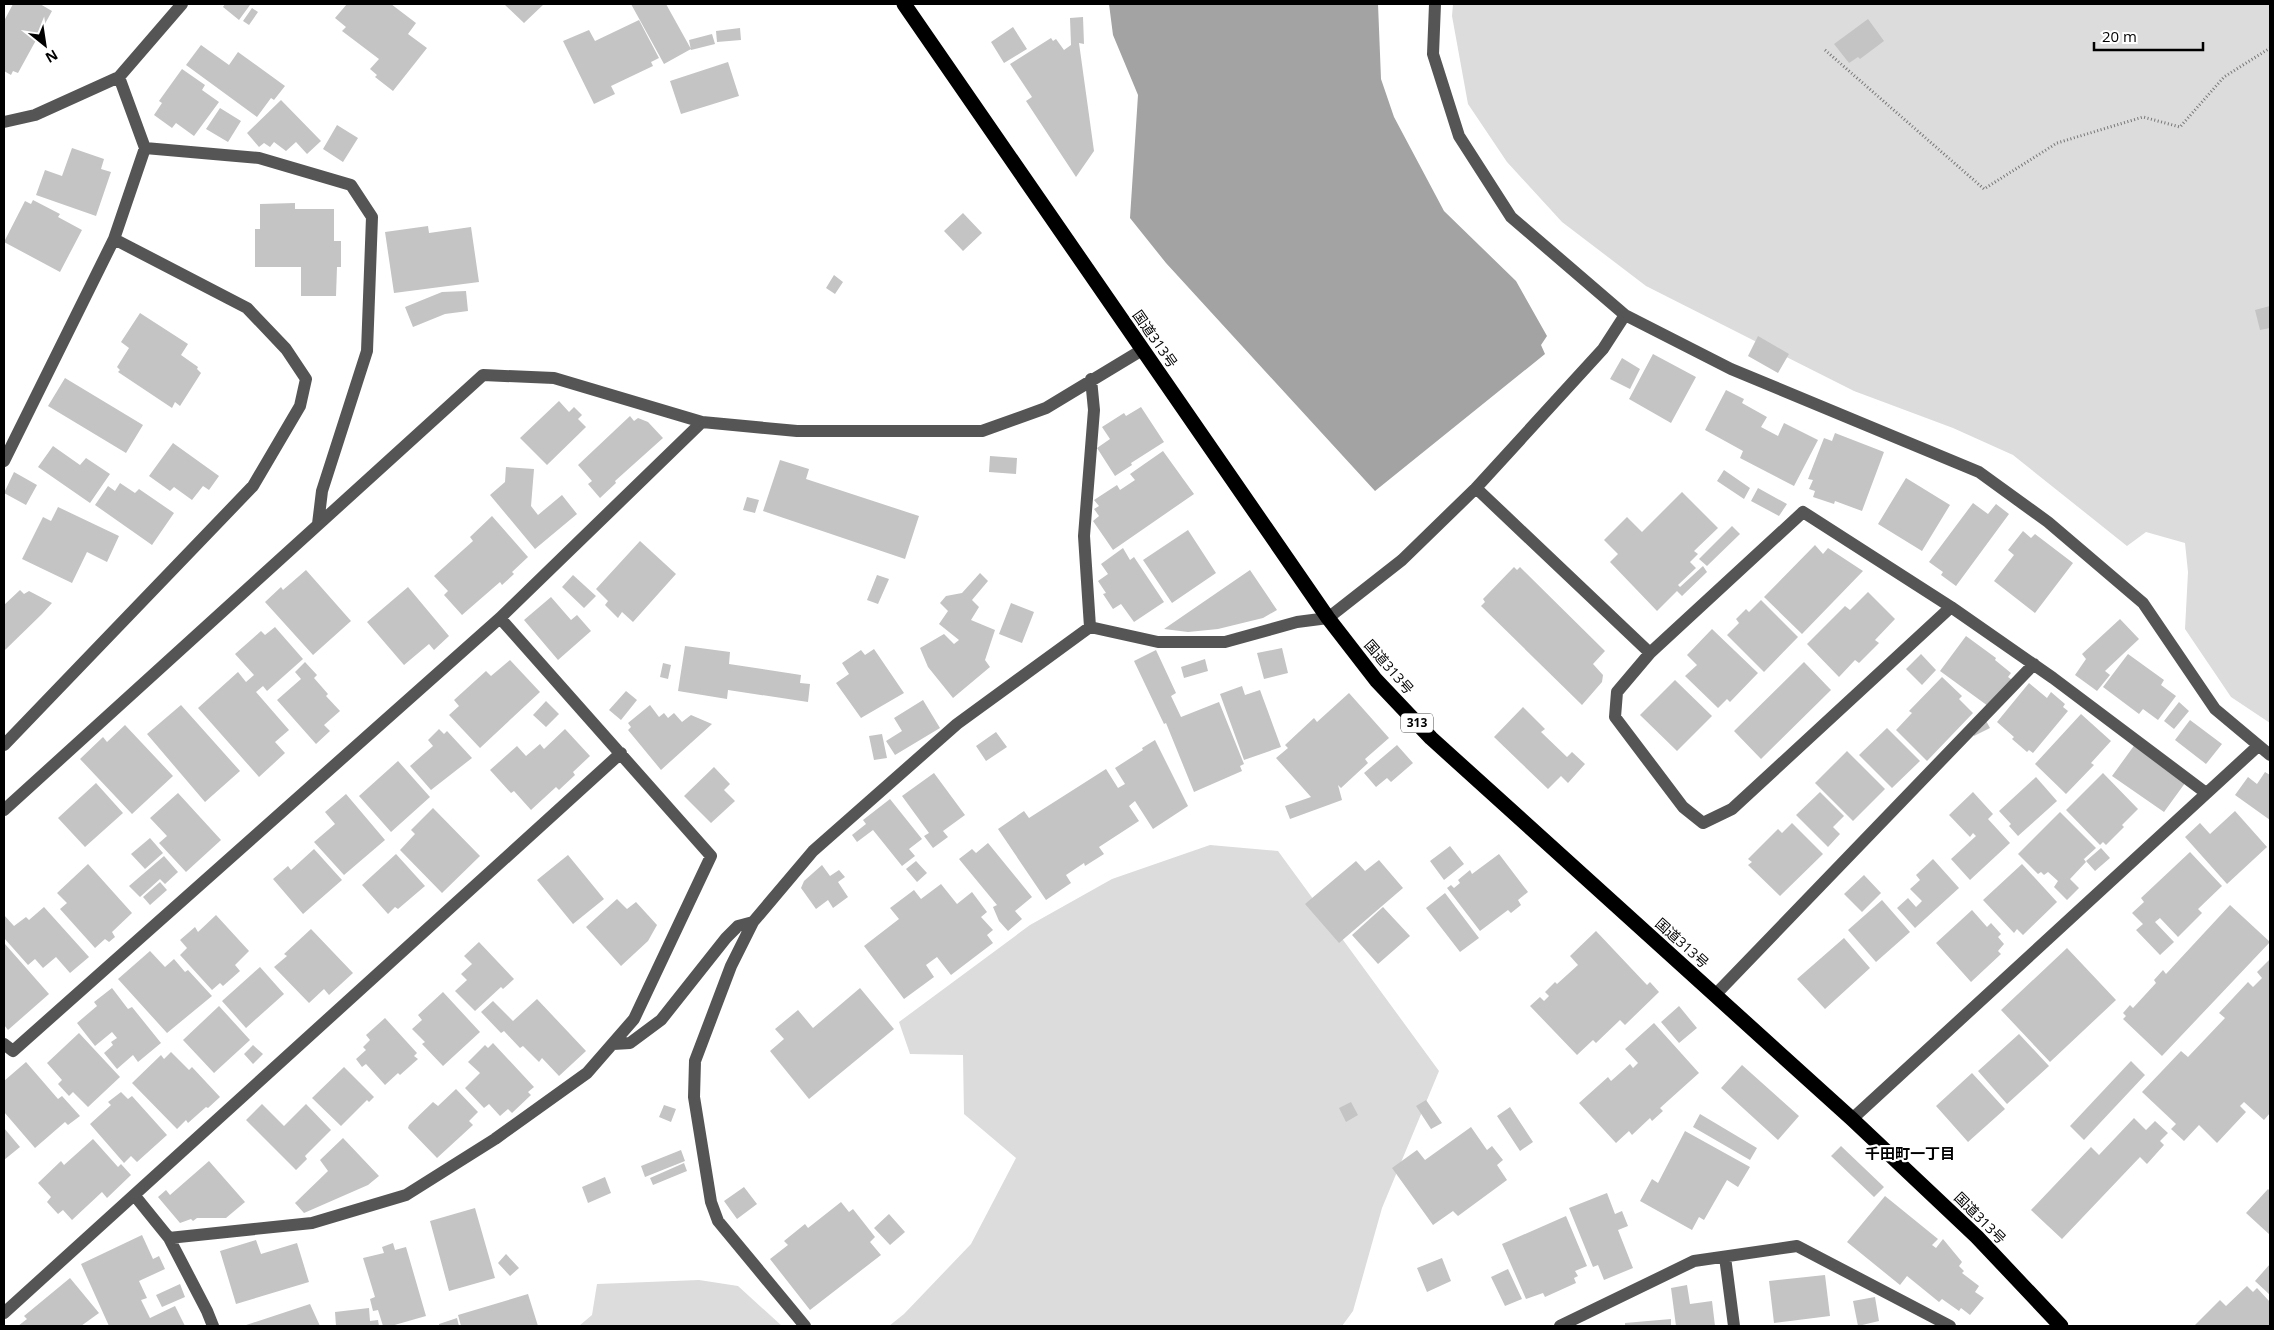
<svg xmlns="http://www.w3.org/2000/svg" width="2274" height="1330" viewBox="0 0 2274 1330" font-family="'Open Sans','Noto Sans JP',sans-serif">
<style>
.green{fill:#dcdcdc}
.water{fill:#a3a3a3}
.building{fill:#c4c4c4}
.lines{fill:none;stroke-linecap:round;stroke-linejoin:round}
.path{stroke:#777;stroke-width:3;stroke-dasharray:1 2.5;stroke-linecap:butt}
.minor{stroke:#555;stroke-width:12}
.highway{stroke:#000;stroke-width:15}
.labels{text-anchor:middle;stroke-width:4.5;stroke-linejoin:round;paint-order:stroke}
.shield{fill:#fff;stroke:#4c4c4c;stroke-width:1}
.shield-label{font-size:12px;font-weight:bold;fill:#000}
.street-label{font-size:14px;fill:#000;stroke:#fff}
.neighbourhood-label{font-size:15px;font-weight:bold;fill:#000;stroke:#fff}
</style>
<rect width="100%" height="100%" fill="#fff"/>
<path class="green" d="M1453,4H2270V723L2231,697L2185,629L2188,572L2185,543L2146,532L2127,546L2013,455L1953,428L1854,391L1646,286L1562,222L1507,162L1468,104L1452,16Z
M1210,845L1278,851L1439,1071L1382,1208L1353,1311L1342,1326H889L904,1314L971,1244L1016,1158L964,1114L963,1055L910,1054L899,1022L1030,925L1112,879Z
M699,1280L738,1286L782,1326H579L592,1315L597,1284Z"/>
<path class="water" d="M1109,4H1378L1381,79L1394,117L1444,211L1516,281L1547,336L1541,345L1545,354L1375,491L1166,263L1130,218L1138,95L1113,35Z"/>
<path class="building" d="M13,4H40L52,11L18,73L13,71L11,75L4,71V21Z
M225,4H247L250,5L239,20L223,7Z
M347,4H391L416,23L408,34L427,48L393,91L375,77L377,75L370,69L379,59L342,31L346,27L335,18Z
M504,4H544L524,23Z
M631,4H666L691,49L664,64Z
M252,8L258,12L249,25L243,21Z
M1083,17L1084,44L1079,43L1094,151L1076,177L1026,101L1032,97L1010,64L1051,38L1053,41L1056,39L1064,50L1071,45L1070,18Z
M1868,19L1884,41L1860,59L1858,57L1849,63L1834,44Z
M639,20L659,58L651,62L653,66L611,86L615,94L594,104L563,41L589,30L595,41Z
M1013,27L1027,49L1004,63L991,42Z
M740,28L741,40L717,42L716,31Z
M712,34L715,44L691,50L689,40Z
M201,45L229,65L238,52L285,86L274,100L271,98L257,117L186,65Z
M728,62L739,96L681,114L670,81Z
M182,69L205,85L202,90L219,102L194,136L176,123L172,128L154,115L162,103L159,101Z
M281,100L321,141L307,154L296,142L286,151L274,142L270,147L264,143L259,147L247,133Z
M220,108L241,121L228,142L206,129Z
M337,125L358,138L343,162L323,149Z
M72,148L104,159L101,169L111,172L96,216L36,195L45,170L62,176Z
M33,200L60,214L58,217L82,230L60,272L4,242L25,201L31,204Z
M295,203V209H334V241H341V267H337L336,296H301V267H255V229H260V204Z
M963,213L982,233L963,251L944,231Z
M428,226L429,233L471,227L479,282L394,293L385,232Z
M834,275L843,282L835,294L826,288Z
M466,291L468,311L445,314L413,327L405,307L442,292Z
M2270,306V328L2260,330L2255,310Z
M140,313L188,344L181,355L198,367L197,369L201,373L180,406L175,402L172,408L118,372L120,370L117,367L129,348L121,342Z
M1758,336L1789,354L1778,373L1748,356Z
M1653,354L1696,377L1671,423L1629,399Z
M1622,358L1640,369L1630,389L1610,379Z
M65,378L143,425L126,453L48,406Z
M1726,390L1744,399L1742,403L1767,417L1761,427L1778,436L1784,423L1818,440L1794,486L1740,458L1743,451L1705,430Z
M559,401L569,412L574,407L582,415L578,419L586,427L547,465L520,438Z
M1141,407L1164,442L1131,463L1132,465L1115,476L1097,448L1110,439L1102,427L1124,413L1126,416Z
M630,416L634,421L638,418L648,422L663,438L615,481L616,483L600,498L588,484L592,481L578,465Z
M1835,433L1884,452L1862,511L1835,501L1834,504L1813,497L1815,491L1809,489L1813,480L1808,479L1824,438L1832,441Z
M173,443L219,476L209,490L203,486L192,500L174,487L170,491L149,476Z
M53,446L80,465L86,458L110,474L90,503L38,467Z
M1163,451L1194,494L1113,550L1093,521L1099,516L1094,509L1099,506L1094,500L1117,485L1120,490L1135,480L1130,474Z
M990,456L1017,458L1016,474L989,472Z
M780,460L809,469L806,479L919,516L905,559L763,511Z
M506,467L534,469L531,506L538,515L562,495L577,514L535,549L490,495L505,482Z
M1724,470L1750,488L1744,499L1717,481Z
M14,472L37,485L26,505L4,493Z
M1906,478L1950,505L1922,551L1878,524Z
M120,483L135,493L139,489L174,513L152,545L95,505L108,486L115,491Z
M1758,488L1787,504L1779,516L1751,501Z
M1682,492L1718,528L1694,551L1698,554L1690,562L1696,568L1678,585L1680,587L1703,566L1707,572L1682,596L1677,591L1657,611L1610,562L1618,554L1604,540L1627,517L1642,532Z
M747,497L759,500L755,513L743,510Z
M1973,503L1988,514L1996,504L2009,514L1956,586L1941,575L1943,572L1929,562Z
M58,507L119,536L107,562L87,552L72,583L22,559L43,517L51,521Z
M492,516L528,557L512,572L514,574L502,585L500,582L462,615L444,595L448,591L434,576L473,541L470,537Z
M1732,526L1740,534L1707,566L1699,559Z
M1188,530L1216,573L1172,603L1143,560Z
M2023,531L2031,538L2035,534L2073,563L2035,613L1994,581L2014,555L2008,550Z
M640,541L676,574L633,622L622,612L618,618L605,605L608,601L596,589Z
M1815,545L1823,554L1828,548L1863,571L1802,634L1764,597Z
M1123,548L1130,560L1134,557L1164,602L1134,622L1121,604L1113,609L1103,594L1106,593L1098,581L1108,574L1101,564Z
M1514,567L1517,570L1520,567L1605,651L1593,664L1603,675L1602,682L1582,705L1481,606L1485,602L1483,599Z
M306,570L351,621L313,655L265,602L281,587L283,590Z
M1250,570L1277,610L1263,618L1218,629L1188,632L1164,629Z
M980,573L988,581L972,600L979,607L971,620L995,630L985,660L990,667L953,698L928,667L920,648L944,634L954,644L959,640L939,624L948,611L940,603L946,596L962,593Z
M573,575L596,596L584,608L562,587Z
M877,575L889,579L878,604L867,600Z
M408,587L449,636L434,650L429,644L404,665L367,622Z
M20,590L24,594L29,591L52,603L42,614L4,651V605Z
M1868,592L1895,619L1875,640L1879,643L1859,663L1855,660L1839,677L1807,644L1845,606L1850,610Z
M551,597L571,620L577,615L591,631L558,660L524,620Z
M1761,600L1798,637L1764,672L1727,635L1739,623L1736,619L1746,609L1749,612Z
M1011,603L1034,612L1022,643L999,634Z
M2120,619L2139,639L2105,671L2110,675L2097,691L2075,675L2086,659L2082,654Z
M275,627L303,659L267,691L263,686L256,692L289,730L275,742L285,753L259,777L198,708L238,672L246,682L254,675L235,654L261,631L265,635Z
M1712,629L1758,673L1730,702L1727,699L1718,708L1685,676L1697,665L1687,655Z
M1966,636L1996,658L1995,660L2011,673L2008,677L2015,682L1988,706L1940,671Z
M685,646L730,652L729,664L801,675L800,683L810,684L808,702L728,690L727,699L678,691Z
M1282,648L1288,673L1264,679L1257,653Z
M874,649L904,693L861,718L836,683L849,674L842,663L861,650L865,655Z
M1156,650L1176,693L1171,696L1181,717L1219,702L1244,764L1240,766L1242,771L1194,792L1166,723L1164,724L1134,661Z
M1921,654L1936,670L1922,685L1906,669Z
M2128,654L2164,680L2161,685L2176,696L2158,720L2143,709L2139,714L2103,687Z
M1205,659L1208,671L1184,678L1181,667Z
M510,660L540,692L480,748L449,715L459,706L454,700L486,671L491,676Z
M305,662L317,675L314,678L328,694L326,696L340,711L324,725L330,731L316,744L277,700L301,679L295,672Z
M1804,662L1831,690L1761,759L1734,731Z
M663,663L671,665L668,679L660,677Z
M1942,677L1962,696L1959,699L1973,713L1927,761L1896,730L1912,713L1909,711Z
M1675,680L1712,716L1677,751L1640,715Z
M2029,683L2047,698L2051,692L2065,704L2063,707L2068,711L2033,753L2029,750L2027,752L2012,739L2014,737L1997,722Z
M1242,686L1245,695L1260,690L1281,747L1244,760L1220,694Z
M626,691L637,700L621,720L609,710Z
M1349,693L1389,738L1365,759L1368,763L1341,788L1338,785L1342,800L1290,819L1285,806L1311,797L1276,758L1288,748L1285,745L1314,718L1317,722Z
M923,700L940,728L895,755L886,741L902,731L894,718Z
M546,701L559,714L546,727L533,715Z
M2179,702L2189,711L2174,729L2164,721Z
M181,705L240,771L205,802L147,734Z
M650,705L659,717L664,713L668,718L674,713L682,722L691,715L712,724L661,770L628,730L631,727L628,723Z
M1523,707L1545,729L1541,732L1567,757L1572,752L1585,764L1568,783L1561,776L1548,789L1494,737Z
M2081,714L2111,741L2091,763L2094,765L2066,794L2035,764Z
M1984,717L1990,728L1974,736L1968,726Z
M2190,720L2222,744L2206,764L2175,740Z
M125,725L173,776L132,814L80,759L103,737L107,742Z
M1887,728L1920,761L1892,788L1859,755Z
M439,729L444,734L447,731L472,758L431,790L410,766L433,746L428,740Z
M565,729L590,756L573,772L575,775L559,790L556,787L531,810L514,791L511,793L490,770L517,746L526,756L540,744L544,749Z
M996,732L1007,747L986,761L976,746Z
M882,734L887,758L874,760L869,736Z
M1155,740L1188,806L1153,829L1135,801L1129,806L1139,821L1099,847L1104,854L1085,866L1084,863L1066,875L1071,883L1046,900L998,829L1024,811L1029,818L1106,769L1118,788L1125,784L1115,768L1143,750L1142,748Z
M2136,743L2188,779L2164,812L2112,776Z
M1397,745L1413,763L1391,782L1387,778L1376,787L1364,773Z
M1847,751L1885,789L1853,821L1815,783Z
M398,761L430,797L391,832L359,796Z
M714,767L730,784L724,790L735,801L711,823L684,796Z
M2265,772L2270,775V820L2235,795L2248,777L2257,784Z
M934,773L965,815L943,831L948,837L933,848L924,836L929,833L902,796Z
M2103,773L2138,809L2122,825L2124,827L2106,845L2103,842L2100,845L2066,810Z
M2036,777L2057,801L2018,836L2009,826L2011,824L1999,811Z
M96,783L123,813L85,847L58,818Z
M1820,792L1844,816L1833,827L1840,834L1828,847L1796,815Z
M1973,792L1993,814L1988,819L2010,843L1970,880L1951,859L1976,836L1973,833L1970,837L1949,815Z
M178,793L221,840L186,872L159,843L167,836L150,818Z
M346,794L385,840L344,875L314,842L335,824L325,812Z
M890,799L922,839L909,849L915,856L902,866L873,830L857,842L852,835L866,824L863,820Z
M433,808L480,856L442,893L400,850L415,834L411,830Z
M2235,811L2267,847L2227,884L2185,837L2200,823L2210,834Z
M2060,812L2096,848L2084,859L2083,858L2086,862L2070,879L2079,888L2067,900L2054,887L2058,881L2048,872L2044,875L2041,872L2038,874L2018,854Z
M1792,823L1823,854L1780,896L1748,865L1752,862L1748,859L1778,829L1782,833Z
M150,838L163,853L145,869L131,854Z
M988,843L1032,897L1015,911L1022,919L1008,931L999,921L993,907L997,905L959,859L972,849L976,853Z
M1450,846L1464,864L1444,880L1430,861Z
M2101,848L2110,858L2095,871L2086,861Z
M314,849L342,880L303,914L273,879L288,866L291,870Z
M2190,852L2222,886L2198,909L2202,913L2178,937L2160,918L2155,922L2174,942L2160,955L2136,930L2143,924L2132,913L2144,902L2141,898Z
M396,854L425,886L398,909L395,907L388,914L362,885Z
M1499,854L1528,892L1518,900L1521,905L1511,913L1508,910L1480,931L1447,888L1451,885L1454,888L1460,883L1458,880L1470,870L1472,874Z
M568,855L604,899L573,924L537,880Z
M164,856L178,872L165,884L160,879L140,897L129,886Z
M1933,859L1959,888L1915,928L1897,908L1908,898L1916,907L1922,901L1910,889L1920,880L1916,875Z
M1379,860L1403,888L1339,943L1305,904L1356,861L1365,871Z
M916,861L927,873L917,882L906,869Z
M88,864L132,913L112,932L115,937L109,942L105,939L95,948L60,909L67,903L57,893Z
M2022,864L2057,902L2023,935L2017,929L2014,933L1983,900Z
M822,865L830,876L839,870L845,877L838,882L848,897L833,908L828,900L816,909L801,888L804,881Z
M1864,875L1881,893L1862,912L1844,894Z
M160,882L167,890L150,905L143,897Z
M941,884L957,904L972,892L987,912L981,917L993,930L987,935L993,943L951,975L937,957L926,965L934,977L904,999L864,946L899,919L890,908L914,890L921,899Z
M1445,893L1479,938L1460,952L1426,908Z
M617,899L627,909L636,902L657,925L648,941L621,966L586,927Z
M1882,900L1910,932L1876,962L1848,930Z
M2230,905L2270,942L2162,1056L2123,1019L2126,1016L2123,1013L2130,1005L2133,1008L2156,983L2154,980L2163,970L2166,974Z
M44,907L89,957L70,973L56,957L43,968L35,959L28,965L4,938V915L14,926L26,917L29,920Z
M1383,907L1410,936L1378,964L1352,935Z
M1972,910L1987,927L1991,923L2001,934L1998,937L2004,944L1998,951L2001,954L1971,982L1936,943Z
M216,915L249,951L235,965L240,971L223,986L220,983L212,990L180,955L187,948L180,940L195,927L198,932Z
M311,929L353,973L329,995L324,989L309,1003L274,967L287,956L284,954Z
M1596,931L1647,985L1650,982L1659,992L1625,1025L1620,1020L1596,1043L1593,1040L1577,1055L1530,1006L1540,997L1544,1001L1549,996L1545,992L1555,982L1557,984L1578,965L1570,956Z
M1844,938L1870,968L1825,1009L1797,979Z
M479,942L514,979L503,989L501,987L475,1011L455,991L467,980L461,974L472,964L464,956Z
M5,944L49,994L8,1030L4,1025Z
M2067,948L2116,1000L2050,1062L2001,1010Z
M150,951L165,967L174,959L185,972L188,970L212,996L167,1033L118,979Z
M2270,959V1113L2264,1120L2244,1102L2240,1106L2246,1112L2217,1143L2199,1125L2184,1141L2171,1129L2176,1124L2142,1092L2181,1051L2188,1057L2225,1018L2219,1013L2248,982L2253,987L2262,978L2257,972Z
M260,967L284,994L246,1028L222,1001Z
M112,988L128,1009L132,1007L161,1043L138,1062L133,1055L117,1069L104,1053L113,1045L111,1042L117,1038L112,1032L95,1046L77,1023L97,1006L94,1002Z
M860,988L894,1029L809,1099L770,1051L784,1039L775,1029L798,1010L813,1028Z
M443,992L480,1032L443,1066L422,1044L425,1042L412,1029L422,1020L418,1015Z
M537,999L586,1051L559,1076L542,1058L539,1062L523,1046L520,1048L504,1031L501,1033L481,1012L493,1001L513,1021Z
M219,1006L250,1040L214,1073L183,1040Z
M1679,1006L1697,1028L1679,1043L1661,1022Z
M385,1018L417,1053L414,1056L418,1059L400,1075L398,1073L385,1085L366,1064L362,1067L356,1059L366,1050L363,1047L370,1040L366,1035Z
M1654,1023L1699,1073L1660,1108L1663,1111L1652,1121L1650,1118L1632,1135L1629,1131L1616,1143L1579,1103L1608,1077L1611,1081L1630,1064L1633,1068L1638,1063L1625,1049Z
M79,1033L120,1077L88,1107L73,1092L69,1096L58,1084L62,1080L47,1063Z
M2019,1034L2049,1066L2007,1104L1978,1071Z
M493,1043L534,1087L528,1092L531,1095L512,1113L508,1109L500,1116L489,1104L484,1108L465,1088L480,1073L468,1062L485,1045L488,1048Z
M253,1045L263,1054L253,1064L244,1054Z
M171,1052L189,1070L192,1067L220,1097L208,1108L206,1107L188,1123L186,1120L177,1129L132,1083L161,1055L164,1059Z
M2131,1061L2145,1075L2084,1140L2070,1126Z
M26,1062L58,1099L62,1096L80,1116L68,1125L65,1122L35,1148L4,1112V1081Z
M1742,1065L1799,1116L1778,1140L1721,1088Z
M344,1067L374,1097L369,1102L367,1100L341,1126L312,1098Z
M1972,1073L2005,1109L1968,1142L1936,1106Z
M456,1089L478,1112L469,1121L473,1125L437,1158L408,1128L409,1125L433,1102L438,1106Z
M121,1092L128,1099L132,1096L167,1135L137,1162L131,1156L124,1163L90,1124L111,1105L108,1102Z
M1426,1100L1442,1123L1431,1129L1416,1106Z
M1351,1102L1358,1115L1346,1122L1339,1108Z
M262,1104L284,1126L306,1104L331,1130L305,1156L307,1159L296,1170L246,1120Z
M664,1105L676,1109L671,1122L659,1117Z
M1510,1107L1533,1142L1520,1151L1497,1116Z
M1700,1114L1757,1148L1750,1160L1693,1127Z
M2134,1118L2146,1130L2155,1121L2168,1133L2160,1141L2164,1145L2147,1164L2140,1157L2062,1239L2031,1210L2091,1147L2099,1155Z
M1471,1127L1487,1150L1492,1146L1503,1160L1497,1165L1507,1180L1458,1216L1453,1211L1433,1225L1392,1168L1417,1150L1425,1160Z
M4,1128L20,1147L4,1160Z
M1685,1131L1750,1167L1738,1187L1727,1180L1704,1220L1699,1217L1692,1230L1640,1201L1652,1179L1658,1183Z
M343,1138L379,1176L368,1185L304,1213L295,1203L328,1171L320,1160Z
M93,1139L118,1167L121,1164L131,1175L107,1198L102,1192L72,1220L63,1210L58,1214L47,1202L51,1197L38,1183L61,1161L64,1165Z
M1841,1146L1884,1187L1874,1197L1831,1156Z
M681,1150L685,1161L645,1177L641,1166Z
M209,1161L245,1202L226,1218H197L193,1221L191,1219L180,1223L158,1197L166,1190L170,1195Z
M684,1163L687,1171L653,1185L650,1178Z
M605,1177L611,1193L588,1203L582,1187Z
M744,1187L757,1204L737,1219L724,1201Z
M2268,1189L2270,1191V1235L2246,1213Z
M1607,1193L1615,1214L1622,1211L1628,1226L1618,1230L1633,1268L1604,1280L1598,1265L1593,1267L1569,1208Z
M1885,1196L1938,1239L1932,1245L1936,1248L1943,1239L1962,1262L1959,1266L1964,1271L1962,1273L1979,1286L1975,1292L1984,1298L1970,1315L1961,1308L1959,1311L1942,1299L1939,1302L1907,1276L1900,1285L1847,1242Z
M841,1202L849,1212L853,1209L875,1237L870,1242L881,1255L810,1310L770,1259L788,1245L784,1241L805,1224L808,1228Z
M475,1208L495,1278L449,1291L430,1221Z
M889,1214L905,1232L890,1245L874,1228Z
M1566,1216L1587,1266L1575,1271L1578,1276L1574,1278L1576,1283L1545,1297L1543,1293L1526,1299L1502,1244Z
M142,1235L153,1259L159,1256L165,1269L139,1281L147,1298L141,1300L150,1318L175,1306L185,1326H109L81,1264Z
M256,1240L261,1254L297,1243L309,1282L236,1304L220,1251Z
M393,1243L395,1250L406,1247L426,1316L391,1326H383L378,1310L373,1311L370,1299L375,1297L363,1258L384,1253L382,1247Z
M506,1254L519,1268L510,1276L498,1263Z
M1442,1258L1451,1281L1427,1292L1417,1268Z
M2270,1264V1295L2255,1281Z
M1508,1269L1522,1299L1505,1306L1491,1277Z
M1825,1275L1830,1316L1774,1323L1769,1281Z
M70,1278L99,1313L81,1326H18L27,1319L24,1316Z
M180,1284L185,1297L162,1307L156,1295Z
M1687,1285L1690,1304L1712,1301L1715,1326H1676L1671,1288Z
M2247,1286L2253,1292L2257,1288L2270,1302V1326H2194L2220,1300L2226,1306Z
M528,1294L538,1326H461L458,1315Z
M1875,1297L1879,1321L1858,1326L1853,1301Z
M310,1304L320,1326H243Z
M369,1308L370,1321L378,1320L379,1326H336L335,1312Z
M457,1318L459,1326H439V1324Z
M1671,1319V1326H1625V1323Z"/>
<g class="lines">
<path class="path" d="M1825,50L1984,189L2057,143L2143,117L2180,127L2224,77L2270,48"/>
<path class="minor" d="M1435,4L1433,54L1459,136L1511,217L1625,315L1731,369L1979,472L2048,522L2143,603L2215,709L2270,755
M119,77L145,148L259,158L351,185L372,217L367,351L322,491L318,524
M4,122L35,115L119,77L182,4
M114,239L145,148
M4,461L114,239L247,308L286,349L306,379L300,406L253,486L4,745
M1476,488L1650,653L1803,512L1951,607L2053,678L2206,793
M1090,627L1084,536L1094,410L1091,379
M1650,653L1617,692L1615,717L1683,807L1703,823L1732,809L1951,607
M4,810L483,375L554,378L702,422L797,431H982L1046,408L1142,350
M1715,995L2034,664
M4,1044L13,1051L500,618L702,422
M613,1044L630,1043L661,1020L726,938L738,926L753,922
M1852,1119L2258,746
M135,1196L169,1238L312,1223L406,1195L495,1139L587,1073L634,1019L711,856L500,618
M169,1238L207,1311L213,1326
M1725,1257L1734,1326
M4,1313L621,753
M805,1326L718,1221L711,1202L694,1097L695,1061L731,966L753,922L813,851L957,724L1090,627L1158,642H1225L1297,622L1328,618L1402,560L1476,488L1603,349L1625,315
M1560,1326L1694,1261L1797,1246L1950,1326"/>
<path class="highway" d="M904,4L1328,618L1376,680L1431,738L1852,1119L1977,1237L2061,1326"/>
</g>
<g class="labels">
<rect class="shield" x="1401" y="713.5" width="32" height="19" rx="4"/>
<g class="shield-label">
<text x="1417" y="727">313</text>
</g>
<g class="street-label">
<text transform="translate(1155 339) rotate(55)" y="5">国道313号</text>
<text transform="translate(1389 667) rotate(49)" y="5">国道313号</text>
<text transform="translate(1682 943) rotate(42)" y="5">国道313号</text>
<text transform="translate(1980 1218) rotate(45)" y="5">国道313号</text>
</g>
<g class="neighbourhood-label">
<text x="1910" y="1159">千田町一丁目</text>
</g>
</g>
<rect width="2274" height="1330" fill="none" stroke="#000000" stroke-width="10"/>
<g transform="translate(45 45) rotate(150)" stroke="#ffffff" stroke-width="4" paint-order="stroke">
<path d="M0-4L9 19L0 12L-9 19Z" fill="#000000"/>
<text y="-8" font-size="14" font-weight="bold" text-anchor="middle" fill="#000000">N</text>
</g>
<path d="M2094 42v8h109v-8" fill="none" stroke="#000000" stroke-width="2.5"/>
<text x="2102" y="42" font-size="15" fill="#000000" stroke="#ffffff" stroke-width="4" paint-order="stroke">20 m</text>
</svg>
